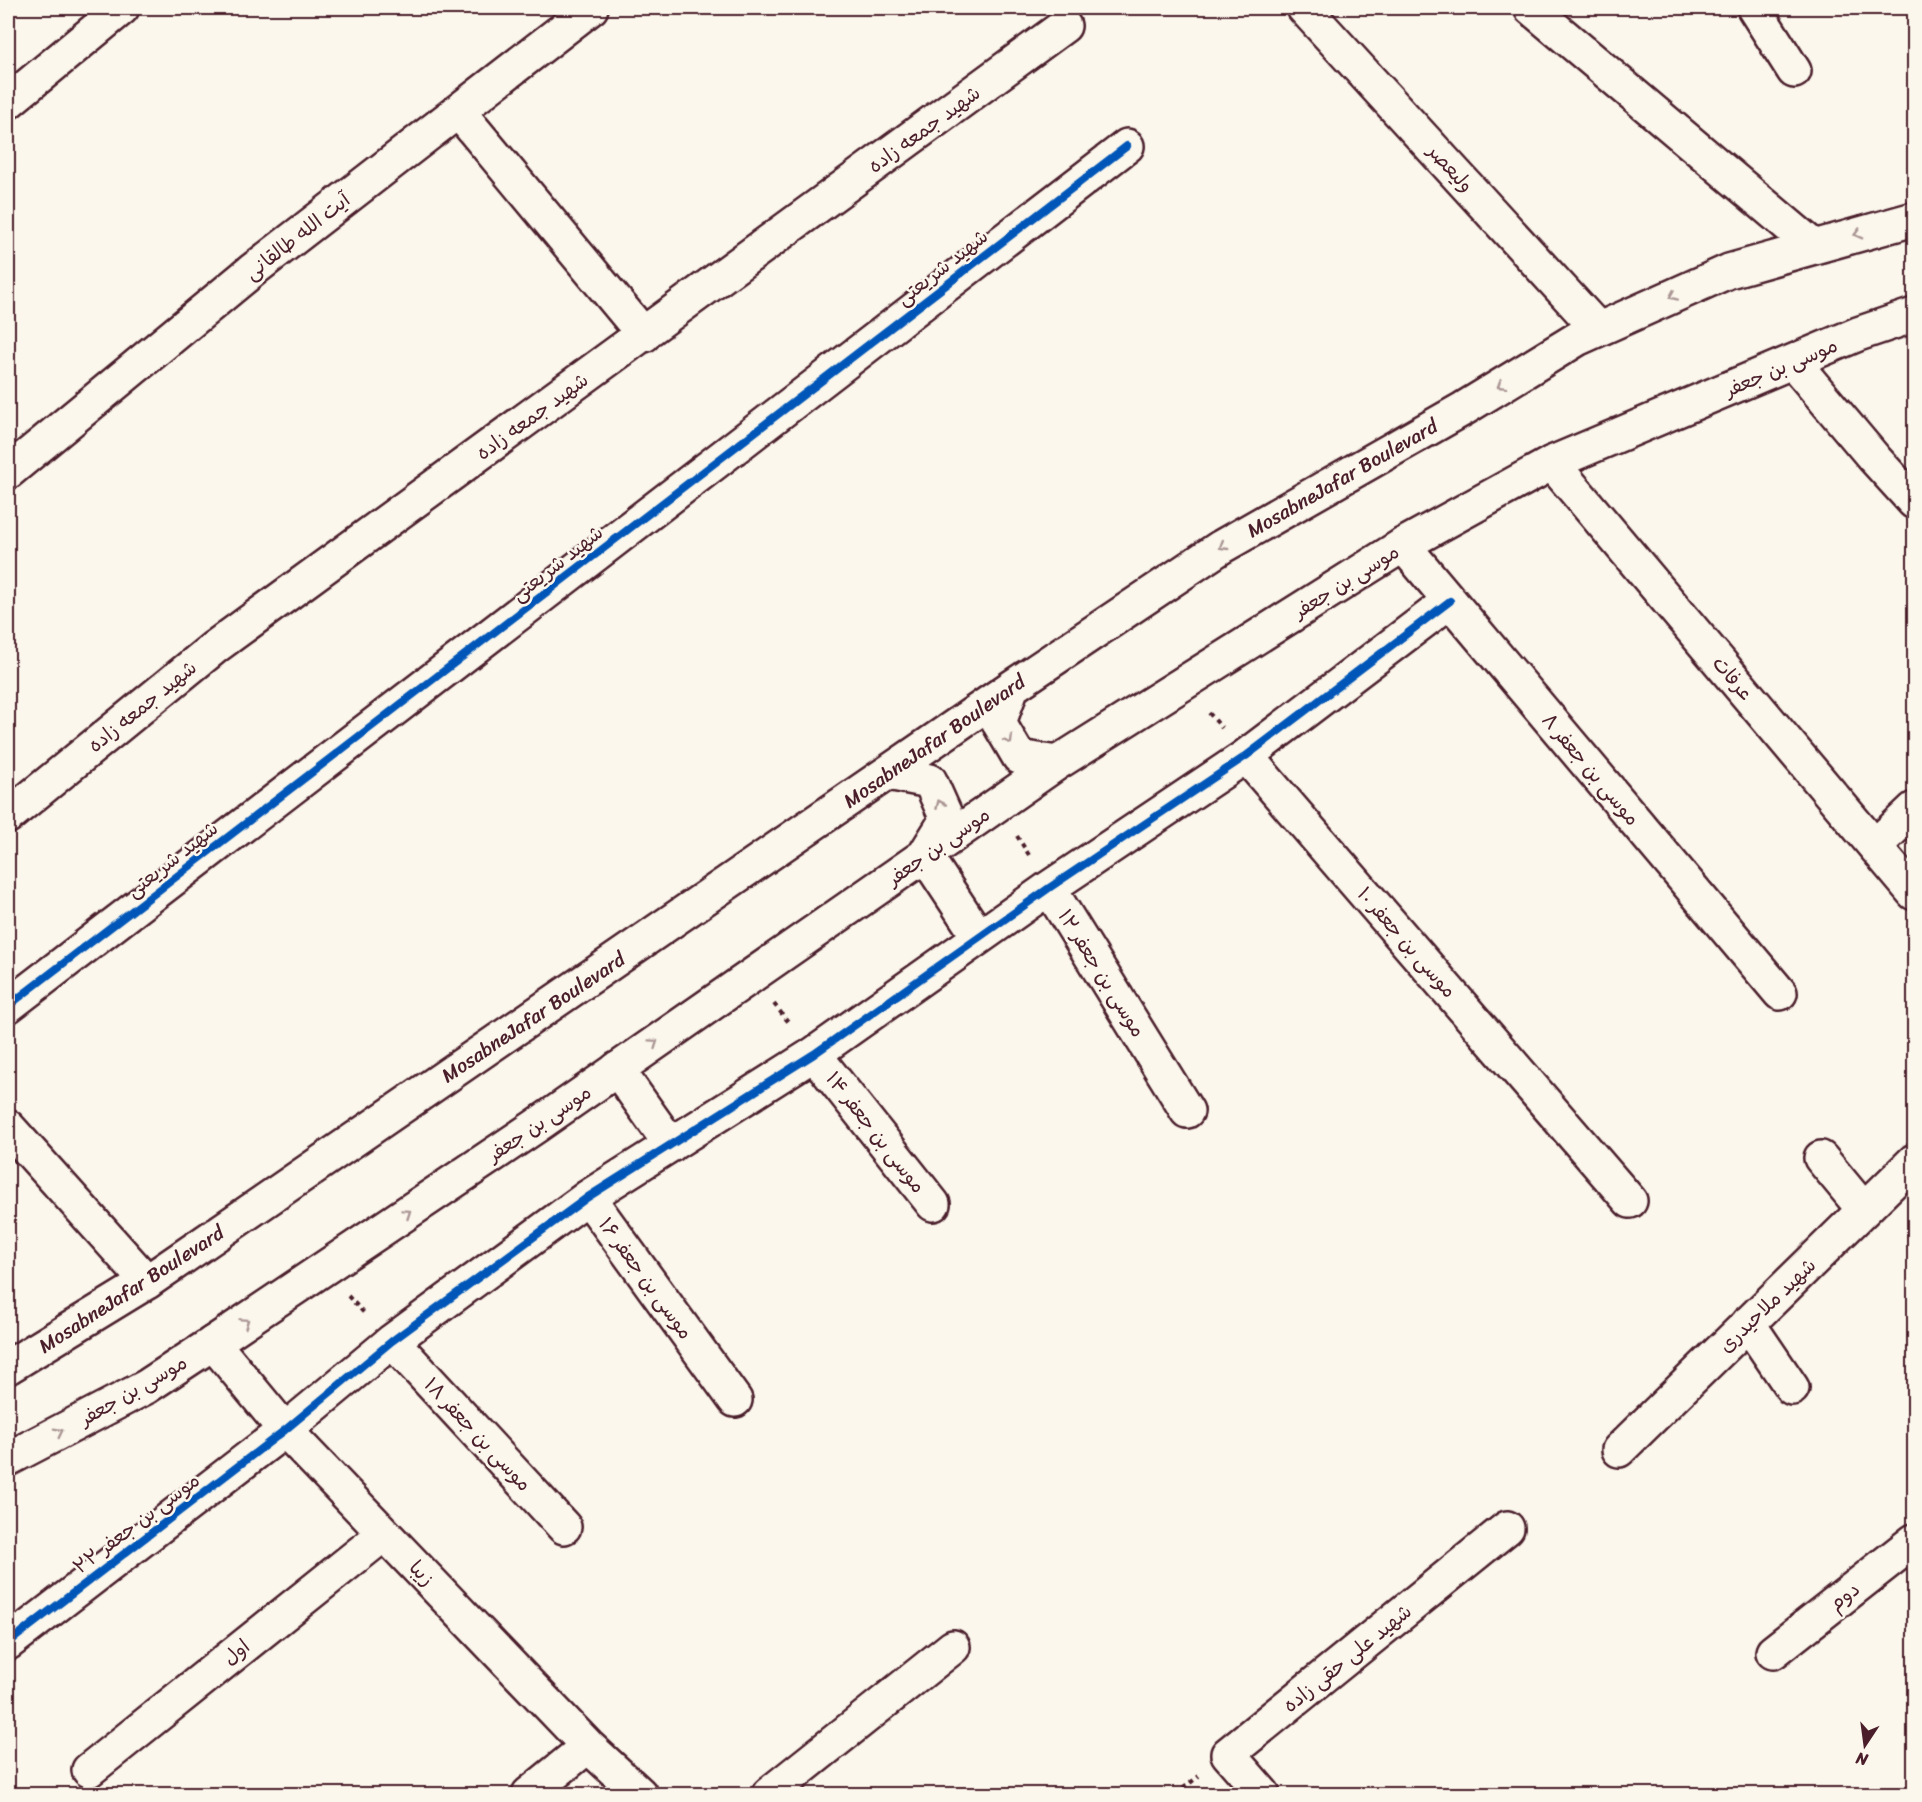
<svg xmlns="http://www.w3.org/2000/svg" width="1922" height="1802" viewBox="0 0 1922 1802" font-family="Sriracha,'Playpen Sans Arabic',sans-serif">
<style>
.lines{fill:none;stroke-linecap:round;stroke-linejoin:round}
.minor-casing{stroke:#4a1f2b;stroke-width:38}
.major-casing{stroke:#4a1f2b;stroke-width:38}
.path{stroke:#4a1f2b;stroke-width:4;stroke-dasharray:4.5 4.5;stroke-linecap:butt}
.minor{stroke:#fbf7ec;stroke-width:33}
.major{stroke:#fbf7ec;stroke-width:33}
.cycleway-casing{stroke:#fbf7ec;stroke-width:11}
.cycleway{stroke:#0057b8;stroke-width:8}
.oneway{stroke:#ab9695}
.labels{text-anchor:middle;stroke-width:5;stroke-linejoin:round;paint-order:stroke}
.street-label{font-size:20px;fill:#4a1f2b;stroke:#fbf7ec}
</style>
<rect width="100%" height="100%" fill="#fbf7ec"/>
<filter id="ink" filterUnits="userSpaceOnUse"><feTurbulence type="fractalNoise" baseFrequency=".0167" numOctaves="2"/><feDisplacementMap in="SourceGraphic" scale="12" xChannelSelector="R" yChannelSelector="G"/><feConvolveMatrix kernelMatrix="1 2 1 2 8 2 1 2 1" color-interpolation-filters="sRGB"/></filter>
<g filter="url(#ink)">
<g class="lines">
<g class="minor-casing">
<path id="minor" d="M1304,8L1598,329
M1531,8L1813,246
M1754,8L1794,71
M8,102L122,8
M458,111L644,335
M1794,363L1874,458L1914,502
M1552,463L1914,893
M8,472L254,269L591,8
M1403,545L1780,993
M1246,756L1630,1201
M8,816L215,647L1064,26
M1875,846L1914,809
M925,855L979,937
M1049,888L1187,1111
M8,1006L1127,146
M814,1054L933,1204
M617,1069L671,1145
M8,1127L147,1282
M1821,1158L1864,1210
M588,1197L735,1400
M1748,1323L1792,1388
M392,1341L564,1527
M213,1343L285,1430L588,1746L640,1794
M1619,1450L1914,1161
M8,1643L285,1430L392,1341L588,1197L814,1054L1049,888L1246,756L1450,601
M1773,1652L1914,1541
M89,1770L384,1534
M529,1794L588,1746
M769,1794L953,1647
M1263,1794L1228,1754L1507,1528"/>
</g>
<g class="major-casing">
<path id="major" d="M1012,687L999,723L1019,757L1057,763
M888,773L930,781L947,819L927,851
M8,1367L147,1282L1012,687L1221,547L1463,409L1577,339L1729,271L1914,219
M8,1459L146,1387L213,1343L536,1126L1057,763L1403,545L1552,463L1858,334L1914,315"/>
</g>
<path class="path" d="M1209,713L1222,728
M1017,836L1029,855
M774,1004L790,1024
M348,1296L366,1315
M1176,1794L1199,1776"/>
<use href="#minor" class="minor"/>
<use href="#major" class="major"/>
<g class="cycleway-casing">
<path id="cycleway" d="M8,1006L1127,146
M8,1643L285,1430L392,1341L588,1197L814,1054L1049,888L1246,756L1450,601"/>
</g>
<use href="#cycleway" class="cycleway"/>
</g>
<defs><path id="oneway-chevron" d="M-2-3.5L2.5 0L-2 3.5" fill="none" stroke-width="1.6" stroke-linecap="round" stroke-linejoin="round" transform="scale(1.5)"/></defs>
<g class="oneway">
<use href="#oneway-chevron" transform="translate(1858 234) rotate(165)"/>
<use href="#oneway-chevron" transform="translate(1673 296) rotate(156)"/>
<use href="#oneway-chevron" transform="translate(1501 385) rotate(148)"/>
<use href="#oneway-chevron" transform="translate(1223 546) rotate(149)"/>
<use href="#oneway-chevron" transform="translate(1009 740) rotate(59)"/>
<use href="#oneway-chevron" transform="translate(940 804) rotate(-114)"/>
<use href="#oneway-chevron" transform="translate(654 1043) rotate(-35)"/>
<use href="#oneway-chevron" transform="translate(407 1213) rotate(-34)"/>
<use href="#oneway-chevron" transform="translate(245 1322) rotate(-34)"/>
<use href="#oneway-chevron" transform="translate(59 1432) rotate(-27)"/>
</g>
</g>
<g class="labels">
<g class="street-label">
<text transform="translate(924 129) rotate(-36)" y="7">شهید جمعه زاده</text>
<text transform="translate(1451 168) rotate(48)" y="7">ولیعصر</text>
<text transform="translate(297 236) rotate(-38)" y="7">آیت الله طالقانی</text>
<text transform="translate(942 267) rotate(-38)" y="7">شهید شریعتی</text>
<text transform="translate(1781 367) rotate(-23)" y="7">موسی بن جعفر</text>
<text transform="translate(532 416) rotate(-36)" y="7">شهید جمعه زاده</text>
<text transform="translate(1342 478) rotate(-30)" y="7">MosabneJafar Boulevard</text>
<text transform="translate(557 563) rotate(-38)" y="7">شهید شریعتی</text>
<text transform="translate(1346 581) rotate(-32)" y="7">موسی بن جعفر</text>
<text transform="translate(1733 678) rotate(50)" y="7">عرفات</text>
<text transform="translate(142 706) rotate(-39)" y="7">شهید جمعه زاده</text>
<text transform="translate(934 741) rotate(-35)" y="7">MosabneJafar Boulevard</text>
<text transform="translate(1591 769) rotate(50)" y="7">موسی بن جعفر ۸</text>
<text transform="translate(938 846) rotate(-35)" y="7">موسی بن جعفر</text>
<text transform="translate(172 859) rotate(-38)" y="7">شهید شریعتی</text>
<text transform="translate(1407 942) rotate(49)" y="7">موسی بن جعفر ۱۰</text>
<text transform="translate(1102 973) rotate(58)" y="7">موسی بن جعفر ۱۲</text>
<text transform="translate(533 1017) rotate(-34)" y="7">MosabneJafar Boulevard</text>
<text transform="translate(539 1123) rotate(-34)" y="7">موسی بن جعفر</text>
<text transform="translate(876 1132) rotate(52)" y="7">موسی بن جعفر ۱۴</text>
<text transform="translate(646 1278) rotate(54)" y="7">موسی بن جعفر ۱۶</text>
<text transform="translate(131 1289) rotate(-33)" y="7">MosabneJafar Boulevard</text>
<text transform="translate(1767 1305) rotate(-44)" y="7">شهید ملاحیدری</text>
<text transform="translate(133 1390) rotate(-30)" y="7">موسی بن جعفر</text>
<text transform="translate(478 1434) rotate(47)" y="7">موسی بن جعفر ۱۸</text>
<text transform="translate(136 1523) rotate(-37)" y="7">موسی بن جعفر ۲۲</text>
<text transform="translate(422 1573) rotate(46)" y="7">زیبا</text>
<text transform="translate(1844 1596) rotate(-38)" y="7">دوم</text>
<text transform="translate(236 1652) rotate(-39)" y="7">اول</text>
<text transform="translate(1347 1658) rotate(-39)" y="7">شهید علی حقی زاده</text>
</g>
</g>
<rect width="1922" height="1802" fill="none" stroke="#fbf7ec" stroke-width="30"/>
<rect x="15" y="15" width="1892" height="1772" fill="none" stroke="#4a1f2b" stroke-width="2" filter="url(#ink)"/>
<g transform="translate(1865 1745) rotate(193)" stroke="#fbf7ec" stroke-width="4.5" paint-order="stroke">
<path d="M0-4.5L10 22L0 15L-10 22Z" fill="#4a1f2b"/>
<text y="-9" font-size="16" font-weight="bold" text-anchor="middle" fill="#4a1f2b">N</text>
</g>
</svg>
